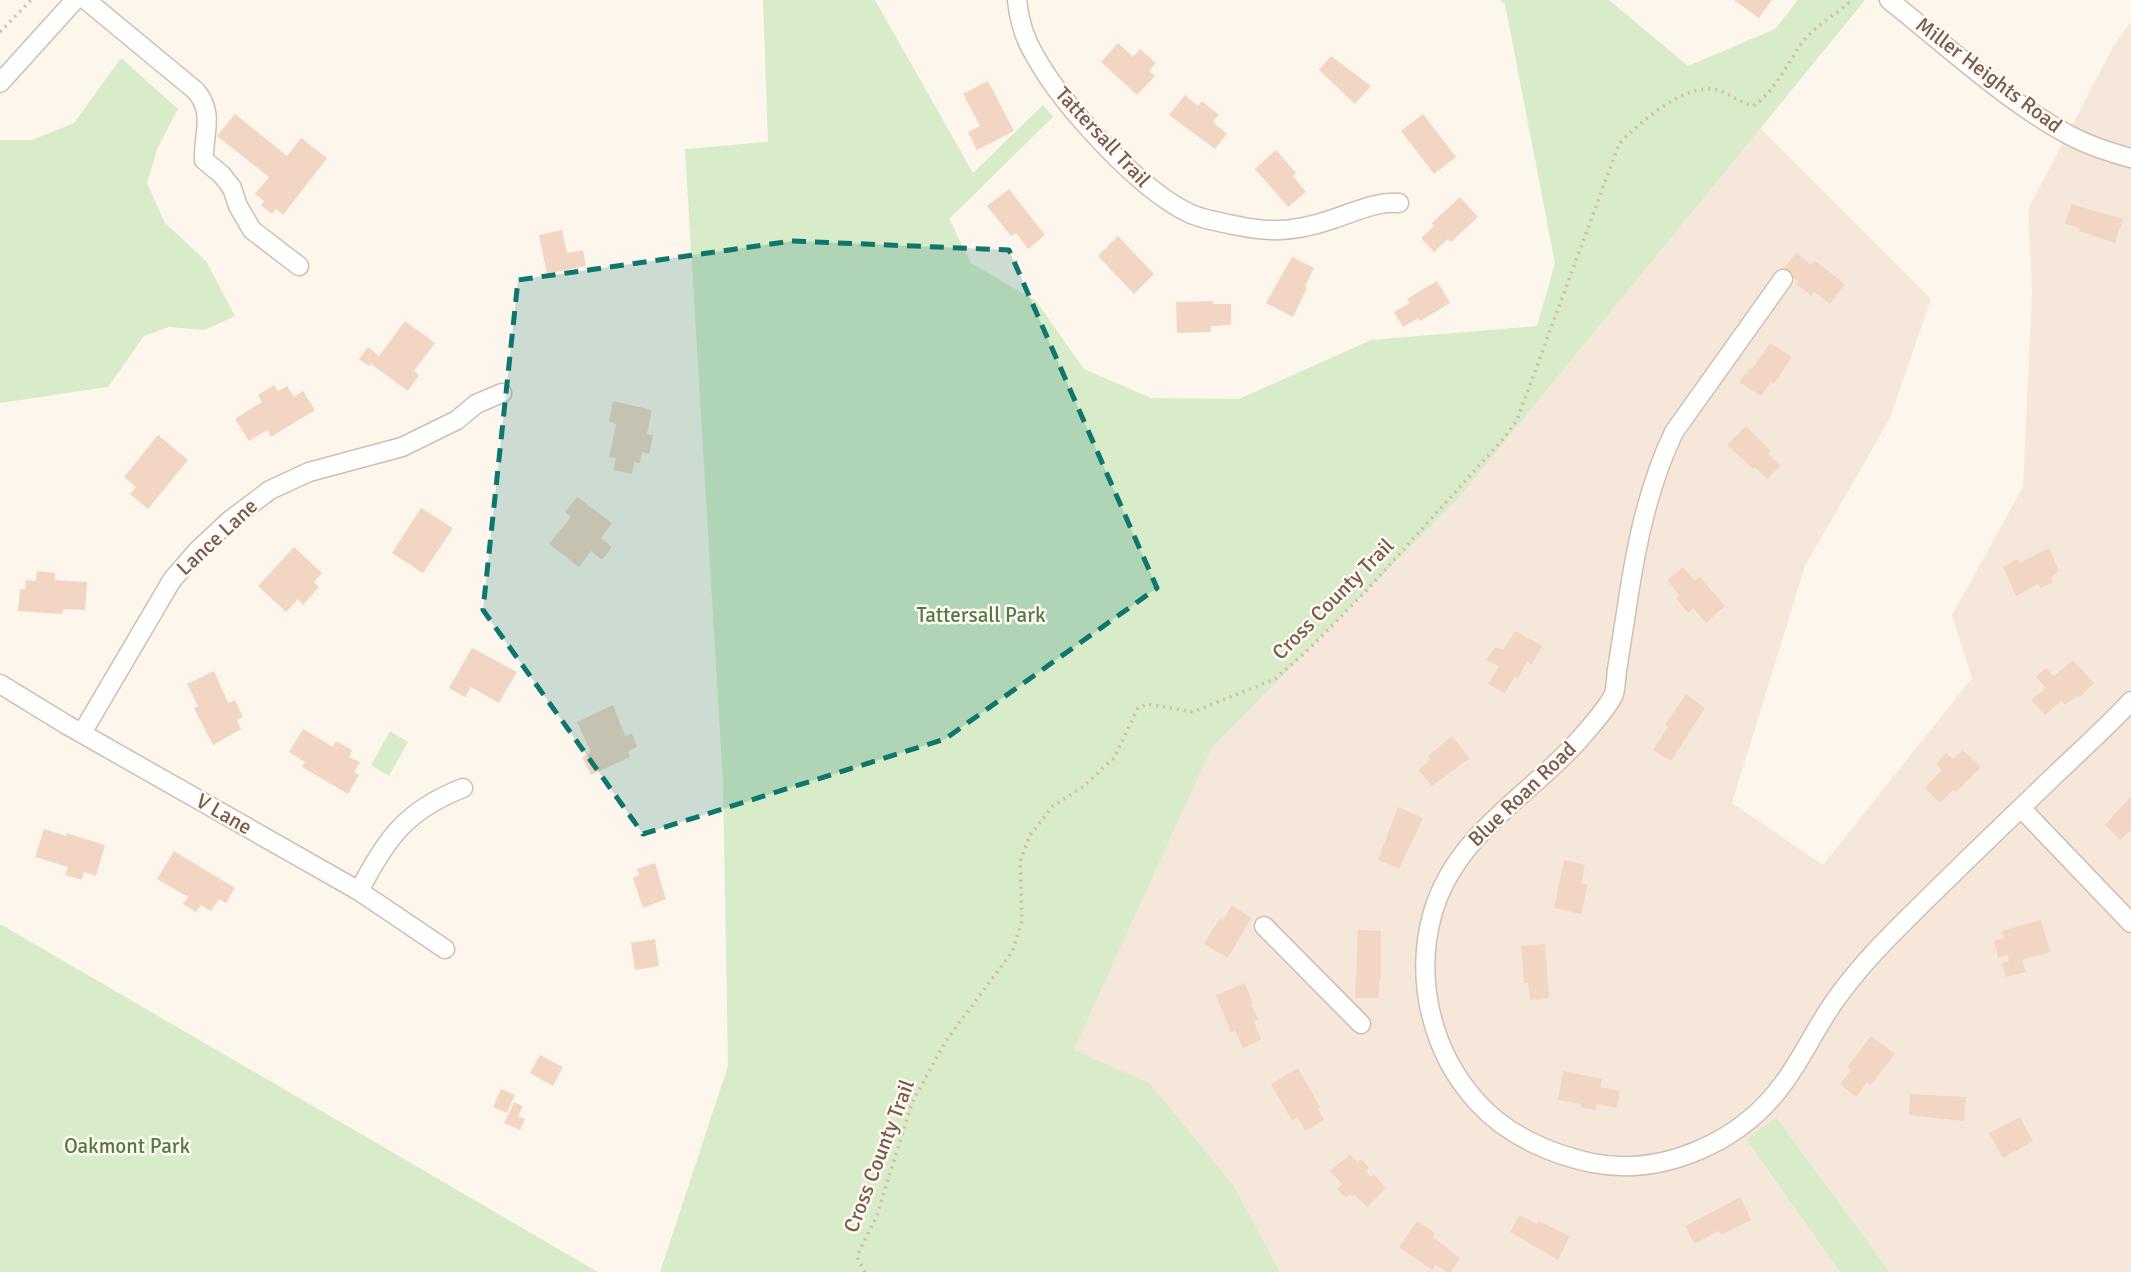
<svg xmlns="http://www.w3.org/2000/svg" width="2131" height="1272" viewBox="0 0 2131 1272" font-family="Signika,sans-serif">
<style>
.residential{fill:#f5e8da}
.green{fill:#d8ecc9}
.building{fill:#f3d5c3}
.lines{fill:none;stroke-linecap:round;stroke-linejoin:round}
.minor-casing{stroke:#d1beb0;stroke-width:21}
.path{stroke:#d9b8a5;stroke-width:3.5;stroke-dasharray:2 5;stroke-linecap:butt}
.minor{stroke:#fff;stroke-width:18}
.marked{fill:#0f766e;fill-opacity:0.2;stroke:#0f766e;stroke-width:5;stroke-dasharray:14 9;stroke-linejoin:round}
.labels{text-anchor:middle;stroke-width:5;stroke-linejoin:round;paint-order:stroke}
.street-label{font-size:21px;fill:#7a5c4d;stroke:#fffaf3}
.park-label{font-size:21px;fill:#537a41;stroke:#fffaf3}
</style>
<rect width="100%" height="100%" fill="#fdf6ec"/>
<path class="residential" d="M2131,21V1272H1890L1776,1117L1746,1141L1840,1272H1280L1234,1186L1074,1050L1212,747L1458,499L1760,128L1931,299L1890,418L1805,566L1732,803L1823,865L1972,678L1952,615L2023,487L2032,292L2028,209L2113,47Z"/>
<path class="green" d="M763,0H875L973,173L1043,105L1053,117L949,219L971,263L1036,301L1084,369L1151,398L1239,399L1371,340L1537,326L1555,263L1505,4L1500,0H1609L1688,66L1775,29L1798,0H1865L1458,499L1212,747L1074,1050L1149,1083L1234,1186L1280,1272H660L728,1066L723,783L685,149L768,142Z
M121,58L178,109L158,147L147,183L165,223L206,261L235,316L205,330L169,327L144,336L108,387L0,403V140H32L74,123Z
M390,731L408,742L389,776L371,765Z
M0,924L598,1272H0Z
M1776,1117L1890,1272H1840L1746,1140Z"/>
<path class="building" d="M1734,0H1772L1759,18Z
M1118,43L1133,57L1140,49L1156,63L1149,71L1155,76L1137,95L1101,62Z
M1331,56L1371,86L1355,104L1319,70Z
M988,81L1014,131L977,150L968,132L980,126L963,94Z
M1185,95L1198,106L1202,101L1219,115L1213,122L1227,134L1215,149L1169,115Z
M235,114L287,156L301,138L327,158L283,215L276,209L272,214L261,205L264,201L255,194L269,177L217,136Z
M1423,114L1456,157L1434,174L1401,131Z
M1276,150L1296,173L1293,176L1306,192L1288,207L1255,169Z
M1009,189L1045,235L1028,249L1016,233L1011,236L987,206Z
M1460,197L1478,217L1451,242L1448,239L1434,252L1421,238L1434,226L1432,223Z
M2071,204L2123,219L2115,243L2079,231L2080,228L2065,224Z
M562,230L567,253L583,250L586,266L547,274L539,235Z
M1118,236L1154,274L1134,294L1098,256Z
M1796,253L1811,265L1815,261L1845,284L1830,304L1814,292L1812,296L1796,284L1798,281L1783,269Z
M1292,257L1314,268L1305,286L1307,288L1293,317L1266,303Z
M1437,281L1450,303L1420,321L1418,318L1403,327L1394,312L1410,303L1407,299Z
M1213,301V304H1231V325L1211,326V332L1177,333L1176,302Z
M405,321L435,343L414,371L419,375L408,391L371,364L369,366L359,359L368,347L379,356Z
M1770,343L1792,357L1774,384L1771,382L1761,396L1739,382L1750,368L1752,369Z
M274,385L278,391L287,386L294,397L303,391L315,410L271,437L267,430L249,441L235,419L262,402L258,395Z
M613,401L652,410L647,434L653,435L649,454L642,452L640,463L634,462L632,474L613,470L616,458L609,457L616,424L609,422Z
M1746,426L1771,451L1768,454L1781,465L1767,479L1755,467L1753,469L1727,445Z
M158,435L188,460L148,509L130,494L136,487L124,477Z
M577,497L612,523L601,538L612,547L602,560L591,551L579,567L549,544L571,517L565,512Z
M421,508L453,528L423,573L392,553Z
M294,547L322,573L314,582L319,587L303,605L298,599L286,612L258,586Z
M2049,548L2059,572L2051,576L2053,582L2041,588L2038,584L2016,596L2003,567L2017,559L2019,563Z
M1683,567L1695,581L1700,577L1725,606L1706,623L1693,608L1688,613L1676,598L1679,595L1667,580Z
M37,571L55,573V580L87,582L85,610L63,609V614L18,611L20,589H25L26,580L36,581Z
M1515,631L1542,646L1532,664L1527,661L1518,678L1515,676L1505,693L1488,684L1499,666L1486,660L1495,647L1503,650Z
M472,648L517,672L499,703L471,687L465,697L449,688Z
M2073,660L2094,683L2079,698L2077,696L2065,705L2061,701L2045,715L2031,700L2046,688L2036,677L2046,668L2054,676Z
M214,671L228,703L235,700L243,717L237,720L241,729L213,745L194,708L198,706L187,684Z
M1686,694L1705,708L1671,761L1653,750L1668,727L1665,725Z
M613,705L625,736L632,734L637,747L628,751L630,757L591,775L582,757L591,752L577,722Z
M303,729L333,747L336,741L352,750L349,757L360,762L354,772L359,775L348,794L302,767L305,762L289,752Z
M1452,736L1470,758L1432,786L1418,770L1431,759L1428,756Z
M1963,750L1981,767L1956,792L1953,790L1940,803L1925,788L1942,770L1936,764L1946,753L1953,759Z
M2131,796V830L2120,840L2105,825Z
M1398,807L1423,818L1399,869L1378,860Z
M44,829L66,836V833L105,845L96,876L84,872L82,880L65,875L68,867L35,857Z
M174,851L235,888L226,903L219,899L211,911L201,905L196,912L183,904L188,897L157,879Z
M1564,860L1585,865L1581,883L1588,885L1581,914L1554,908Z
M655,863L666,899L643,908L633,878L639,875L637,869Z
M1232,905L1251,918L1228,958L1204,944L1220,918L1223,920Z
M2041,920L2050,952L2022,960L2026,972L2006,977L2002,963L2009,961L2008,955L1998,958L1994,941L2004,938L2002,931Z
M1358,930L1381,931V981L1379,980V998H1355Z
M655,939L659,966L635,970L631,943Z
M1545,944L1549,998L1530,1000L1528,983H1524L1521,946Z
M1245,983L1253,1003L1251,1004L1258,1020L1254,1021L1261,1040L1243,1048L1235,1030L1231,1033L1216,995Z
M1871,1036L1895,1054L1871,1085L1867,1082L1856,1097L1840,1084L1851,1070L1847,1067Z
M540,1055L563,1067L553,1086L530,1073Z
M1298,1068L1320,1107L1318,1108L1324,1120L1305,1131L1298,1117L1292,1121L1271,1084Z
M1563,1071L1602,1079L1600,1087L1620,1091L1617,1108L1597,1104L1596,1110L1580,1107L1581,1104L1558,1100Z
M501,1089L515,1095L507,1113L493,1107Z
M1910,1094L1966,1097L1964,1121L1909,1115Z
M514,1102L523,1106L518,1116L525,1119L520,1130L504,1123Z
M2020,1117L2033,1141L2003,1158L1989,1133Z
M1350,1154L1357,1162L1361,1159L1369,1168L1366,1171L1371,1177L1374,1174L1386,1188L1367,1207L1355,1195L1352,1197L1350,1194L1346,1198L1337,1189L1342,1184L1330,1171Z
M1741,1197L1751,1220L1721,1235L1719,1231L1694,1244L1685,1226Z
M1519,1215L1537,1224L1538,1221L1570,1236L1558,1260L1510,1232Z
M1417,1221L1435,1233L1433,1237L1460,1258L1451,1272H1447L1435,1265L1432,1270L1399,1247Z"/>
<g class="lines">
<g class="minor-casing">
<path id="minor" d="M86,0L196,91C215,114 203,133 204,160L222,175L232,188L238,206L252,230L299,266
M1017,0C1019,19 1025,40 1035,56C1062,105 1140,191 1191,214C1205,220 1254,230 1270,230C1290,231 1313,226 1333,219C1355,212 1376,201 1399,203
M1889,0C1946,45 2011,106 2075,138C2093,147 2112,153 2131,158
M0,83L75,0
M1783,279L1674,432C1647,488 1635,551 1626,613C1623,632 1620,651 1617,670C1616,677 1616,687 1614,694C1608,708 1589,728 1579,740C1528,797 1456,834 1433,912C1414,978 1431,1052 1478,1103C1507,1135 1550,1154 1592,1163C1664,1177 1743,1141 1785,1081C1801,1059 1813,1034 1828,1011C1844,986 1864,963 1885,941C1940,885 1998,830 2055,775C2080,751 2107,727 2131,701
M0,684L67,725L359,891L445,949
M82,733L172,580L198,550L229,521L270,490L309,472L402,447L457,420L476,404L502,393
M2021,808L2131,923
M359,891C386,839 406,810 463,788
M1264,926L1361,1024"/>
</g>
<path class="path" d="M0,32L31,0
M865,1272L858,1259V1254L877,1215L912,1103L945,1042L1012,952L1022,921L1020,861L1030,835L1053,806L1084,786L1114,758L1138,708L1147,704L1193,712L1275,679L1307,651L1366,591L1504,438L1517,420L1619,144C1640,122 1685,82 1718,90C1730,94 1739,102 1753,106C1776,90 1786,66 1801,44C1813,27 1837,14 1852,0"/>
<use href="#minor" class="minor"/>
</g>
<path class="marked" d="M792,241L1009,250L1157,588L945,739L643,834L483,610L518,280Z"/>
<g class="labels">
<g class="street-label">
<text transform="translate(1989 75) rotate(37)" y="7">Miller Heights Road</text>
<text transform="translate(1103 137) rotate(47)" y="7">Tattersall Trail</text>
<text transform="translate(217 537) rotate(-43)" y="7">Lance Lane</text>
<text transform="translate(1333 599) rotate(-45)" y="7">Cross County Trail</text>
<text transform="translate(1522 794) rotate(-44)" y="7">Blue Roan Road</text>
<text transform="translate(224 814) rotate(30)" y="7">V Lane</text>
<text transform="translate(879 1156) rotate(-69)" y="7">Cross County Trail</text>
</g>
<g class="park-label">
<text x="981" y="622">Tattersall Park</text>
<text x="127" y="1153">Oakmont Park</text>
</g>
</g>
</svg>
